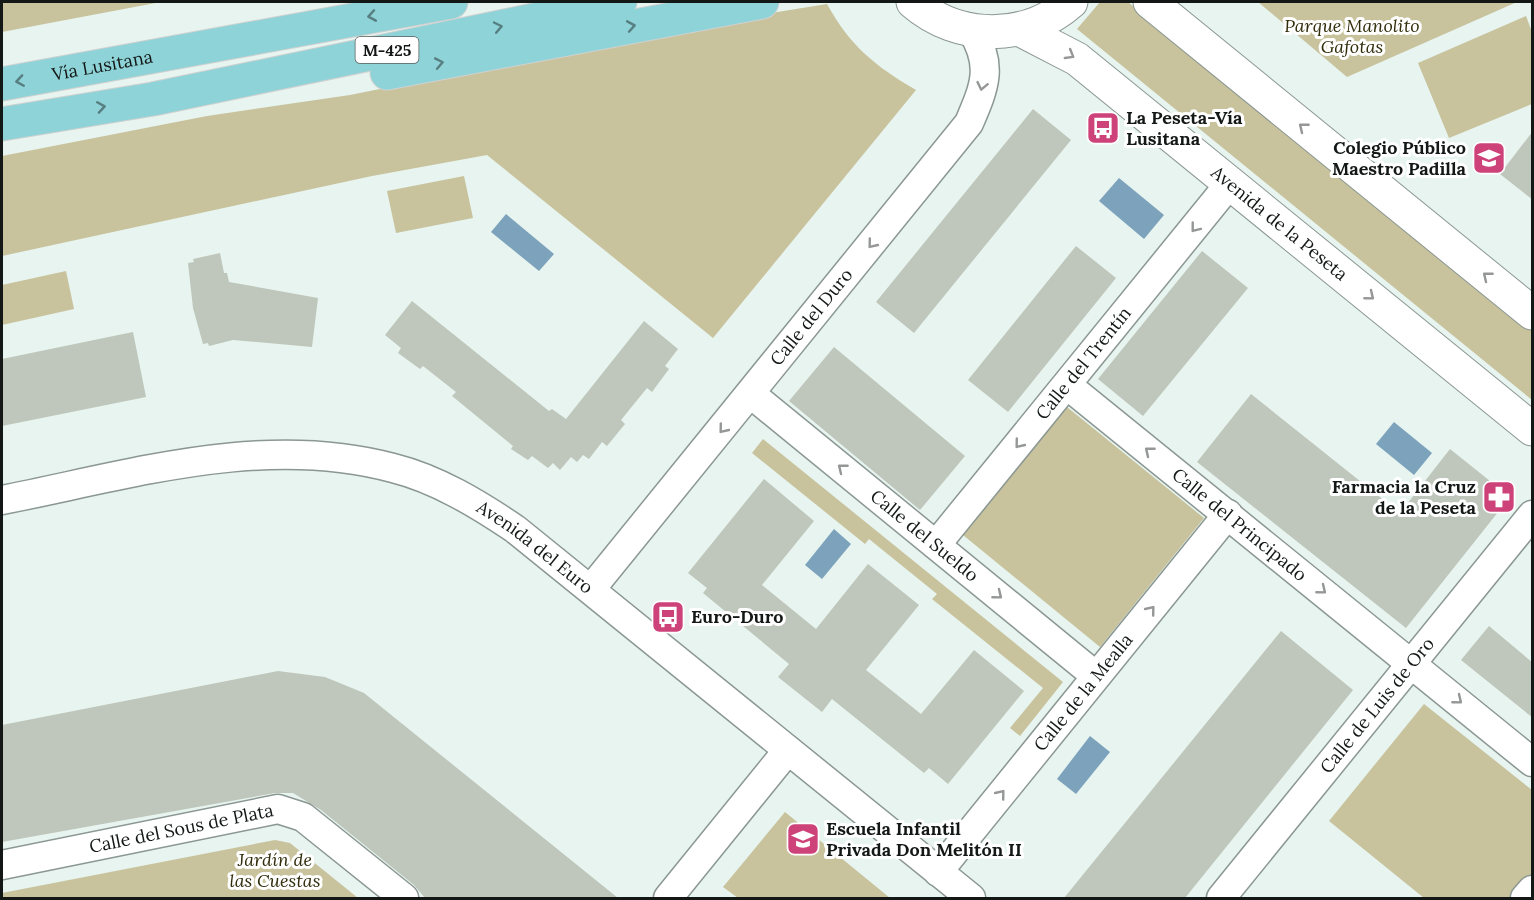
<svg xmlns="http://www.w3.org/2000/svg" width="1534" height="900" viewBox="0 0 1534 900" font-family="Lora,serif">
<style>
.green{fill:#c8c39d}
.water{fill:#7da3bc}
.building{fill:#bfc6bb}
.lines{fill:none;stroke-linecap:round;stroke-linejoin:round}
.street-casing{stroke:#8b9792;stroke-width:31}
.secondary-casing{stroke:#8b9792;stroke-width:35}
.primary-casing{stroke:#d0d1d0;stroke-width:35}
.street{stroke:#fff;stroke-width:28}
.secondary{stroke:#fff;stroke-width:33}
.primary{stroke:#8ed3d8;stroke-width:33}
.oneway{stroke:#577f81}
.oneway2{stroke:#959796}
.labels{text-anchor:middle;stroke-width:6;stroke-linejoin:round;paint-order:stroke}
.shield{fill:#fff;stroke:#5a5d5c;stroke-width:1.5}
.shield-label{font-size:16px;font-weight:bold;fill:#131816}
.park-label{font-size:18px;font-style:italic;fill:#312c0a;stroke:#fff}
.street-label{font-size:18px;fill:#131816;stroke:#fff}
.poi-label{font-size:18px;font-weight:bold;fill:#131816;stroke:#fff;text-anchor:start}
</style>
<rect width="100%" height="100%" fill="#e7f4ef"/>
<path class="green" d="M2,2H161L2,32Z
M1100,2H1128L1532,330V400L1077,29Z
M1258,2H1517L1347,77Z
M827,4C850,46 875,66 916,90L713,338L487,155L372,176L2,256V156L207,116L350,95L708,23Z
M1526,16L1532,32V104L1449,138L1418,63Z
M464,176L473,218L396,233L387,191Z
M66,271L74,309L2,325V285Z
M1067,407L1204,518L1100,647L963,535Z
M763,439L1063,682L1020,736L1010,728L1043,688L932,599L937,594L869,539L865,544L752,453Z
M1424,704L1532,790V898H1424L1329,821Z
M785,812L890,898H738L723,887Z
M275,840L290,843L358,898H2V893Z"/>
<path class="water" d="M1119,178L1164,215L1144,239L1099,201Z
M506,214L554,254L539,271L491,232Z
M1394,422L1432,453L1414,475L1376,444Z
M834,529L851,544L822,579L805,565Z
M1090,736L1110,752L1076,794L1057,779Z"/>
<path class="building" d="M1033,109L1071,140L914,333L876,302Z
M1533,131V200L1500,174Z
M1076,246L1116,278L1008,412L968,380Z
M1202,251L1248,288L1143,416L1098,379Z
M220,253L224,273H227L229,282L318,298L312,347L233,340L209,346L208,343L203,344L193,308L188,263L194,262L193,259Z
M412,301L549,411L552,409L566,419L644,321L678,349L665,366L669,369L652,392L647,388L621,420L625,424L607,446L602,442L589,459L583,455L577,462L571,457L560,470L553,463L548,468L532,456L528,460L511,449L513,446L452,396L456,392L423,366L420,369L398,353L401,348L385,335Z
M133,332L146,397L2,426V359Z
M834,347L965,456L920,510L789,401Z
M1251,394L1400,513L1450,449L1510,497L1406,628L1197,462Z
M764,479L814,521L762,585L816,629L868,564L919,605L866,670L921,714L974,650L1024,691L948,784L929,768L924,773L832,699L822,712L778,677L789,664L703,593L707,588L688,573Z
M1489,626L1533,663V718L1461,660Z
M1281,631L1353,690L1185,898H1064Z
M278,671L325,677L364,693L618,898H425L414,885L321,810L293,793H275L2,842V725Z"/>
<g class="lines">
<g class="street-casing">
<g id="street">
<path id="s1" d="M1067,385L1532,762"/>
<path id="s2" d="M751,394L1096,676"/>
<path id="s3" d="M2,500C130,475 263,433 393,468C437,479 478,504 515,529L971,898"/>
<path id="s4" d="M936,545L1231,182"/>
<path id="s5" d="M591,589L969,123C984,88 994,66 972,31"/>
<path id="s6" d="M2,865L278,809L303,817L404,898"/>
<path id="s7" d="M938,872L1228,514"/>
<path d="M668,898L788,750"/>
<path id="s8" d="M1221,898L1532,515"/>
<path d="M1525,898L1532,890"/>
</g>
</g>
<g class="secondary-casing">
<g id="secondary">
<path d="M913,2C958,41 1026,42 1071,2"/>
<path d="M1150,2L1532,313"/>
<path id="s9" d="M1019,29L1077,59L1532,429"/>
</g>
</g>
<g class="primary-casing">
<g id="primary">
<path d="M387,73L762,2"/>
<path id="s10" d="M2,84L451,2"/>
<path d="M2,124L153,99L620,2"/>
</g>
</g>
<use href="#street" class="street"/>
<use href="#secondary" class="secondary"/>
<use href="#primary" class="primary"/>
</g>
<defs><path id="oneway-chevron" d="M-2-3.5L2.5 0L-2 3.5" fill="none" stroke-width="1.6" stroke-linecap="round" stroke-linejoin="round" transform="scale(1.5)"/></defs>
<g class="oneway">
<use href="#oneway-chevron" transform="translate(372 16) rotate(170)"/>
<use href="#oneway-chevron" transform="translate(631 26) rotate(-10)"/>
<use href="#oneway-chevron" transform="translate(498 27) rotate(-12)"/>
<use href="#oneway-chevron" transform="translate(439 63) rotate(-11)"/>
<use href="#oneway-chevron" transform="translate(20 81) rotate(171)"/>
<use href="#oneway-chevron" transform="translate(101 107) rotate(-9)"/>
</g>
<g class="oneway2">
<use href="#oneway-chevron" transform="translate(1070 55) rotate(31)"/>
<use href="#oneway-chevron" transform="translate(982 86) rotate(102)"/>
<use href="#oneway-chevron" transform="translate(1303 127) rotate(-141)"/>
<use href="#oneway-chevron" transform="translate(1195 228) rotate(128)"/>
<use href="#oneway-chevron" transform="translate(872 244) rotate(129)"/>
<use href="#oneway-chevron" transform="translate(1487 276) rotate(-141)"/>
<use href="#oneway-chevron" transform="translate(1370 296) rotate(39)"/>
<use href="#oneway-chevron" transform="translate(723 429) rotate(129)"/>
<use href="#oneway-chevron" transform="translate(1019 444) rotate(129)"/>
<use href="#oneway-chevron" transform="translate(1149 451) rotate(-141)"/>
<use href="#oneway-chevron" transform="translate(842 468) rotate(-141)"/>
<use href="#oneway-chevron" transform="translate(1322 590) rotate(39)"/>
<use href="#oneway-chevron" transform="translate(998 595) rotate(39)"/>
<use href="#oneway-chevron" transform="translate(1151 610) rotate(-51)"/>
<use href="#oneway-chevron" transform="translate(1458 700) rotate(39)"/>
<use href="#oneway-chevron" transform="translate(1001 794) rotate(-51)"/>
</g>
<defs>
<g id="bus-square" transform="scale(1.725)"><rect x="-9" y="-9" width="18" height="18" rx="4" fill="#cc4279" stroke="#fff"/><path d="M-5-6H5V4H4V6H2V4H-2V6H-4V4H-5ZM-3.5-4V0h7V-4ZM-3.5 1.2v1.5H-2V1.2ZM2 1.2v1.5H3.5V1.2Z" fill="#fff"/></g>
<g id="school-square" transform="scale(1.725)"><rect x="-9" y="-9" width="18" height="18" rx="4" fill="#cc4279" stroke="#fff"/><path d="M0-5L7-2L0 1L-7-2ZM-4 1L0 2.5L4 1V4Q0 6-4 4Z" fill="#fff"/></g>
<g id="pharmacy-square" transform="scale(1.725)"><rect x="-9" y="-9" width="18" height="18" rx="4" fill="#cc4279" stroke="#fff"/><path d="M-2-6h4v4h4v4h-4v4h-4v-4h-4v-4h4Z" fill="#fff"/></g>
</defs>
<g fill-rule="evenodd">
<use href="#bus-square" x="1103" y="128"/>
<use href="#school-square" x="1489" y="158"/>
<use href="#pharmacy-square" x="1499" y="497"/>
<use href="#bus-square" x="668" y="617"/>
<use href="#school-square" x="803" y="839"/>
</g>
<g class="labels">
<rect class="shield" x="355.5" y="37" width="63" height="26" rx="4.5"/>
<g class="shield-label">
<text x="387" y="56">M-425</text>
</g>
<g class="park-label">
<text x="1352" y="32">Parque Manolito<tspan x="1352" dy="21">Gafotas</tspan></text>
<text x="275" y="866">Jardín de<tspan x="275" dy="21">las Cuestas</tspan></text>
</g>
<g class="street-label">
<text dy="6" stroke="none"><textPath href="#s10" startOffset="102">Vía Lusitana</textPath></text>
<text dy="6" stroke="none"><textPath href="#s9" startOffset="326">Avenida de la Peseta</textPath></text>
<text dy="6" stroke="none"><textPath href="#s5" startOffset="350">Calle del Duro</textPath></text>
<text dy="6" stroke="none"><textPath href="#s4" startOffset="234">Calle del Trentín</textPath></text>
<text dy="6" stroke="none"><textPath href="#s1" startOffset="222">Calle del Principado</textPath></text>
<text dy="6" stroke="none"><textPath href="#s2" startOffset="224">Calle del Sueldo</textPath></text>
<text dy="6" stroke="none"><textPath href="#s3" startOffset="560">Avenida del Euro</textPath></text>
<text dy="6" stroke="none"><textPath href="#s7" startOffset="231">Calle de la Mealla</textPath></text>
<text dy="6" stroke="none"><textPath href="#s8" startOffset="248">Calle de Luis de Oro</textPath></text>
<text dy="6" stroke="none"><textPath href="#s6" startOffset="183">Calle del Sous de Plata</textPath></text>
</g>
<g class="poi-label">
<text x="1126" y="124">La Peseta-Vía<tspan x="1126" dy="21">Lusitana</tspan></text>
<text x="1466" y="154" text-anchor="end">Colegio Público<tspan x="1466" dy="21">Maestro Padilla</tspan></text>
<text x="1476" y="493" text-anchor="end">Farmacia la Cruz<tspan x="1476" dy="21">de la Peseta</tspan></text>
<text x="691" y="623">Euro-Duro</text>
<text x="826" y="835">Escuela Infantil<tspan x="826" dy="21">Privada Don Melitón II</tspan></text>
</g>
</g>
<rect width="1534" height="900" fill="none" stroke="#131816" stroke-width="6"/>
</svg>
